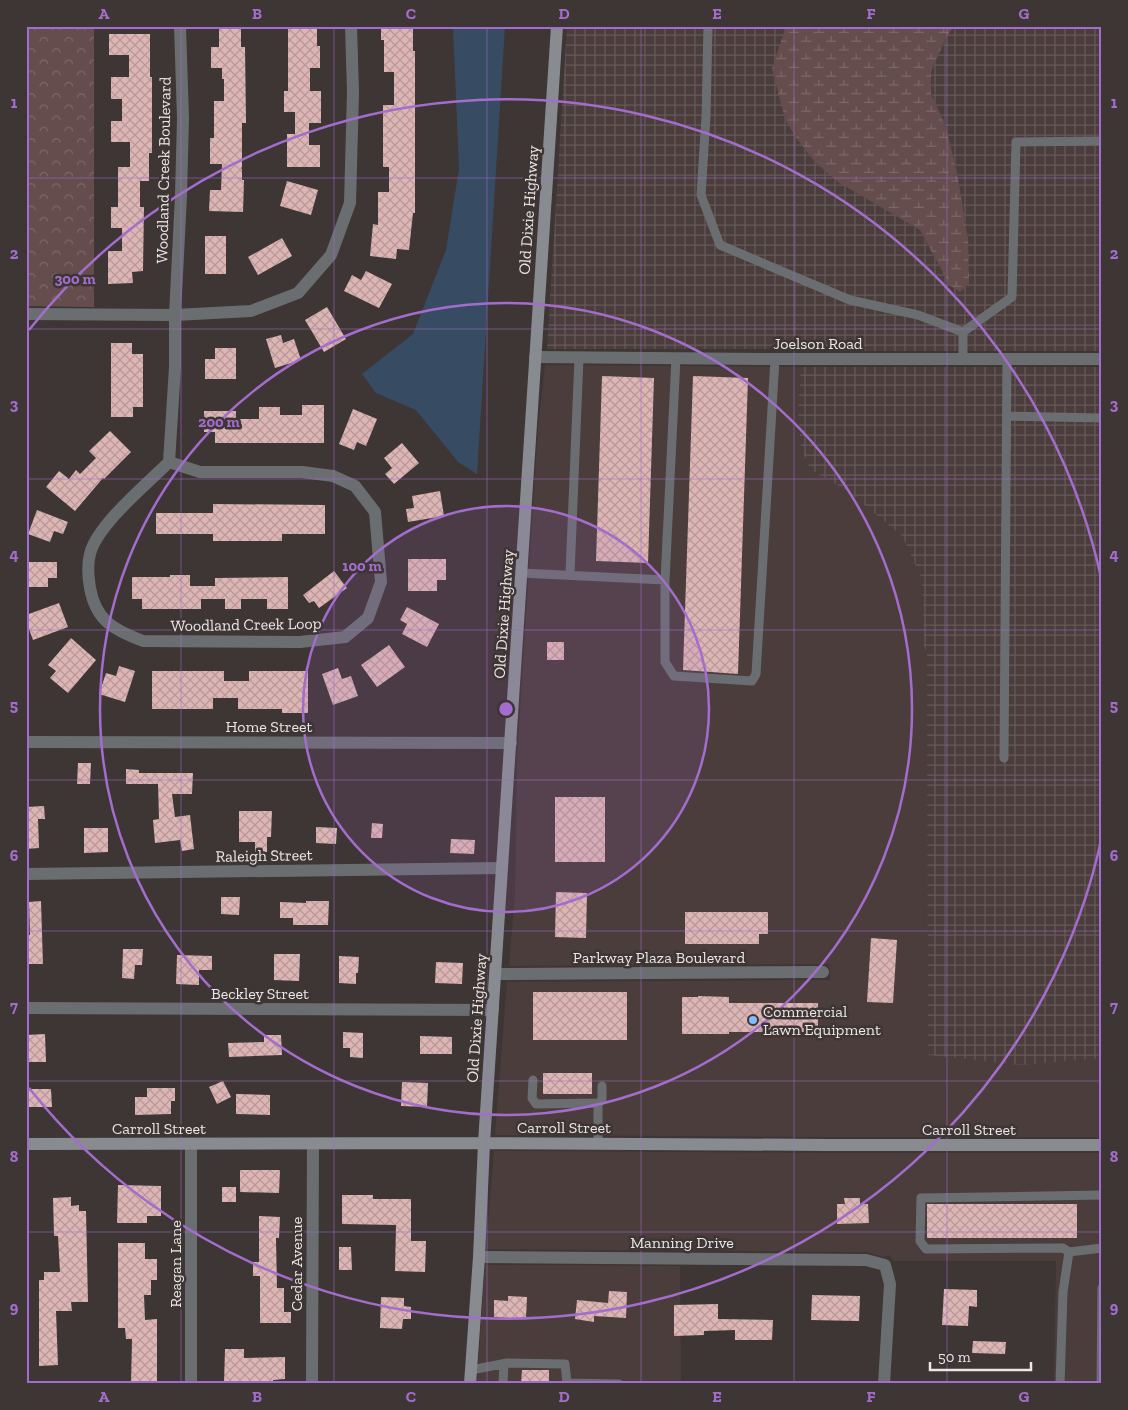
<svg xmlns="http://www.w3.org/2000/svg" width="1128" height="1410" viewBox="0 0 1128 1410" font-family="'Zilla Slab',serif">
<style>
.built{fill:#4c3d3d}
.industrial{fill:url(#industrial-grid)}
.forest{fill:url(#forest-crowns)}
.wetland{fill:url(#wetland-marsh)}
.water{fill:#374c63}
.building{fill:url(#building-cross-hatch)}
.lines{fill:none;stroke-linecap:round;stroke-linejoin:round}
.lane{stroke:#6b6e71;stroke-width:9}
.street{stroke:#6b6e71;stroke-width:12}
.secondary{stroke:#888c90;stroke-width:12}
.grid{fill:none;stroke:#a36dcd;stroke-width:1;stroke-opacity:0.55}
.ring{fill:none;stroke:#a36dcd;stroke-width:2.5}
.poi-dot{fill:#83bcfb;stroke:#3e3535;stroke-width:2}
.labels{text-anchor:middle;stroke-width:5;stroke-linejoin:round;paint-order:stroke}
.street-label{font-size:16px;fill:#ece6e6;stroke:#3e3535}
.poi-label{font-size:16px;fill:#ece6e6;stroke:#3e3535;text-anchor:start}
.centre{fill:#a36dcd;stroke:#3e3535;stroke-width:2.5}
.ring-label{font-size:15px;text-anchor:middle;font-weight:bold;fill:#a36dcd;stroke:#3e3535;stroke-width:5;stroke-linejoin:round;paint-order:stroke}
.neatline{fill:none;stroke:#a36dcd;stroke-width:2}
.grid-label{font-size:16px;text-anchor:middle;font-weight:bold;fill:#a36dcd}
</style>
<defs>
<pattern id="industrial-grid" width="8" height="8" patternUnits="userSpaceOnUse" patternTransform="scale(1.25)"><rect width="8" height="8" fill="#4c3d3d"/><path d="M0 4h8M4 0v8" fill="none" stroke="#665959"/></pattern>
<pattern id="forest-crowns" width="20" height="18" patternUnits="userSpaceOnUse" patternTransform="scale(1.25)"><rect width="20" height="18" fill="#664d4d"/><path d="M2 6a3 3 0 1 1 6 0M12 15a3 3 0 1 1 6 0" fill="none" stroke="#7c6767"/></pattern>
<pattern id="wetland-marsh" width="20" height="14" patternUnits="userSpaceOnUse" patternTransform="scale(1.25)"><rect width="20" height="14" fill="#664d4d"/><path d="M1 5h8M5 5V1M11 12h8M15 12V8" fill="none" stroke="#7c6767"/></pattern>
<pattern id="building-cross-hatch" width="8" height="8" patternUnits="userSpaceOnUse" patternTransform="scale(1.25)"><rect width="8" height="8" fill="#deb5b5"/><path d="M0 0l8 8M0 8l8-8" fill="none" stroke="#b89999"/></pattern>
</defs>
<rect width="100%" height="100%" fill="#3e3535"/>
<path class="built" d="M545,365L801,367L798,411L801,449L811,470L846,490L902,536L922,579L924,646L1095,1057L1102,1058V1137H827L495,1135L507,982L830,980L829,964L509,966L515,893L517,759L538,428Z
M494,1151L834,1153H1102V1384H1054L1056,1261H893L889,1255L884,1257L866,1252L486,1249Z
M485,1265L680,1266L681,1384H477Z"/>
<path class="industrial" d="M567,26H786L782,38L780,95L785,119L907,222L920,230L947,280L948,284L968,238L957,172L945,124L931,94V72L945,40L954,26H1102V351H802V349H547Z
M801,367H1102V1058L1020,1065L928,1055L927,654L924,646L922,579L902,536L846,490L811,470L801,449L798,411Z"/>
<path class="forest" d="M26,26H94V307L26,306Z"/>
<path class="wetland" d="M786,26H954L945,40L931,72V94L945,124L957,172L968,238L969,284L960,292L948,284L947,280L920,230L838,182L814,161L795,136L785,119L772,69Z"/>
<path class="water" d="M453,26H505L477,474L458,462L416,410L376,393L362,374L413,334L446,250L459,169Z"/>
<path class="building" d="M219,26H241V47H245L246,123H242V167L241,168L242,169V180H244L243,212L209,211L210,190H221L222,164H210V138H214V101H224V79H222V68H211V47H219Z
M288,26H317V46H320V68H310V91H321V123H309V145H320V167H287V134H295V112H284V91H288Z
M381,26H413V51H415V213H413L409,250L397,249L396,259L370,256L373,224L378,225V192H389V167H383V105H394V72H384V40H381Z
M109,34H150V77H152V153H149V181H140V207H144L143,271L132,272L133,283L108,284V251H122V228H111V207H118V167H130V142H111V121H122V99H111V77H129V55H109Z
M287,181L318,190L311,215L280,206Z
M205,236H226V274H205Z
M282,238L292,256L258,275L248,257Z
M366,271L392,284L379,308L344,291L352,275L361,280Z
M327,307L346,339L324,352L305,320Z
M281,335L283,343L294,339L301,360L275,368L266,339Z
M111,343H132V354H143V407H133V417H111Z
M215,348H236V379H205V359H215Z
M602,376L654,378L648,563L596,561Z
M693,376L748,378L738,674L683,670Z
M302,405H324V443H215V432H204V411H236V419H259V407H280V415H302Z
M353,409L377,419L366,446L357,442L354,450L339,444Z
M110,431L131,452L104,479L103,478L75,511L46,487L59,471L69,479L76,470L80,474L96,458L89,451Z
M402,443L419,463L394,484L385,474L392,468L384,458Z
M440,491L444,516L408,522L406,509L414,508L412,496Z
M213,504L325,505V534H282V541H213V534H156V513H213Z
M37,510L68,522L63,534L54,531L50,542L28,534Z
M408,559H446V580H437V591H408Z
M26,562H57V578H48V587H26Z
M334,571L347,588L319,608L314,601L309,603L303,595Z
M170,575H190V586H215V578L288,577V609H267V599H241V609H225V599H201V609H142V599H132V577H170Z
M59,603L68,627L33,640L26,621V615Z
M407,607L439,624L427,647L402,634L407,624L400,620Z
M71,638L96,660L68,693L50,678L56,671L48,665Z
M547,642H564V660H547Z
M389,645L405,667L377,687L361,665Z
M119,666L135,671L125,702L99,694L106,673L116,676Z
M338,668L342,679L351,676L358,696L333,705L322,674Z
M152,671H224V681H249V671H308V713H282V709H238V698H213V709H152Z
M78,763H91L90,784H77Z
M126,769L139,770V773H193L192,794H172L175,817L190,815L194,849L182,851L180,840L155,843L153,820L159,819L158,784H126Z
M555,797H605V862H555Z
M44,806L45,819H38L39,848L26,849V807Z
M239,811H272L271,837H267V852H255V842H239Z
M372,823L383,824L382,838H371Z
M316,827L337,828L336,844L316,843Z
M84,828H108V852L84,853Z
M451,839L475,840L474,854L450,853Z
M556,892L587,893L586,938L555,937Z
M221,897H240L239,915L221,914Z
M41,901L43,964H26V935H30L29,902Z
M306,901H329L328,925H293V918H280V902L306,903Z
M685,912H768V934H759V944H685Z
M871,938L897,940L893,1003L867,1002Z
M123,949H143L142,965H135L134,979L122,978Z
M274,954H300L299,981L274,980Z
M177,955L212,956V970H199V985L176,984Z
M339,956L359,957L358,973H356V984L339,983Z
M436,962L463,963L462,984L435,983Z
M533,992H627V1040H533Z
M698,996L729,997V1003H818V1032H729V1034H682V997H698Z
M343,1032L363,1033V1058L350,1057V1048H343Z
M45,1034L46,1062H26V1035Z
M264,1035H281L282,1055L229,1057L228,1043L264,1042Z
M420,1036L452,1037V1054H420Z
M543,1073H592V1094H543Z
M223,1081L231,1097L217,1104L209,1087Z
M402,1082L428,1083L427,1107L401,1106Z
M147,1088H175V1101H171V1114L135,1115V1097H147Z
M26,1089H51L52,1107H26Z
M236,1094L270,1095V1115L236,1114Z
M240,1170H280L279,1193L240,1192Z
M118,1185L161,1186V1216H147V1223H117Z
M222,1187H236V1202H222Z
M342,1195H373V1199H411V1241H426L425,1272L395,1271L396,1225L342,1224Z
M71,1197V1206L79,1205V1211H86L88,1302H71L72,1311H56L58,1365L39,1366V1280H44V1272H60L58,1236H54L53,1198Z
M844,1198H860V1204H868L869,1223L837,1224V1204H845Z
M927,1204H1077V1238H927Z
M259,1216L280,1217L279,1238H276L277,1288H284V1312H291V1323H260V1276H253V1262H259Z
M118,1243H145V1259H157V1280H151V1295H144L145,1320L157,1319V1384H131L132,1339H126L125,1328H118Z
M339,1247H351L352,1270H339Z
M944,1289L977,1290V1307L969,1306L968,1326L942,1325Z
M609,1291L627,1292L626,1318L594,1316V1322L575,1319L577,1300L608,1303Z
M812,1295L860,1296L859,1321L811,1320Z
M508,1296L527,1297L526,1319L494,1317V1300L508,1301Z
M381,1297L404,1298V1306L411,1307V1319H403L402,1329L380,1328Z
M718,1304V1319L773,1320L772,1340H735V1330L704,1331V1335L674,1336V1305Z
M973,1341L1006,1342L1005,1354L972,1353Z
M225,1349H244V1358L285,1357V1379L273,1380V1384H224Z
M522,1370H549V1384H521Z"/>
<g class="lines">
<path class="lane" d="M708,26L706,117L701,195L720,245L850,300L918,315L963,332
M676,358L665,580V662L674,676L752,681L756,674L775,359
M963,359V332L1012,297L1016,142L1102,141
M1007,416L1102,418
M521,573L665,580
M570,574L579,358
M1004,758L1007,359
M533,1080L532,1098L536,1104L598,1103L602,1100V1086
M598,1103V1144
M1102,1195L921,1198L920,1241L926,1249L1063,1248L1069,1252L1102,1248
M471,1370L507,1363L565,1364L567,1383L619,1384
M503,1384L504,1364
M1060,1384L1063,1292L1069,1252
M1101,1384L1102,1288"/>
<path class="street" d="M26,314L175,315L251,311L298,293L331,255L350,203L353,92L351,26
M535,357L775,359H1102
M169,462L200,472H302L333,476L355,486L375,512L381,582L368,618L345,637L300,642L143,641C114,630 96,621 90,588C88,576 87,565 90,554C97,525 148,483 169,462L175,367V315L181,196L183,118L180,26
M26,742L511,743
M26,874L502,868
M496,974L823,972
M26,1008L493,1010
M191,1144V1384
M479,1257L866,1260L885,1265L890,1284L884,1384
M312,1384L313,1144"/>
<path class="secondary" d="M26,1144L484,1143L827,1145H1102
M470,1384L479,1257L484,1143L557,26"/>
</g>
<path class="grid" d="M181,26V1384M334,26V1384M487,26V1384M641,26V1384M794,26V1384M947,26V1384M26,178H1102M26,329H1102M26,479H1102M26,630H1102M26,780H1102M26,931H1102M26,1081H1102M26,1232H1102"/>
<circle cx="506" cy="709" r="203" fill="#a36dcd" fill-opacity=".12"/>
<g class="ring">
<circle cx="506" cy="709" r="203"/>
<circle cx="506" cy="709" r="406"/>
<path d="M1102 836A609 609 0 0 1 29 1088M29 330A609 609 0 0 1 1102 582"/>
</g>
<circle class="poi-dot" cx="753" cy="1020" r="5"/>
<g class="labels">
<g class="street-label">
<text transform="translate(163 170) rotate(-89)" y="6">Woodland Creek Boulevard</text>
<text transform="translate(528 210) rotate(-86)" y="6">Old Dixie Highway</text>
<text x="818" y="349">Joelson Road</text>
<text transform="translate(503 614) rotate(-86)" y="6">Old Dixie Highway</text>
<text transform="translate(246 624) rotate(-1)" y="6">Woodland Creek Loop</text>
<text x="269" y="732">Home Street</text>
<text transform="translate(264 855) rotate(-1)" y="6">Raleigh Street</text>
<text x="659" y="963">Parkway Plaza Boulevard</text>
<text x="260" y="999">Beckley Street</text>
<text transform="translate(476 1018) rotate(-86)" y="6">Old Dixie Highway</text>
<text x="564" y="1133">Carroll Street</text>
<text x="159" y="1134">Carroll Street</text>
<text x="969" y="1135">Carroll Street</text>
<text x="682" y="1248">Manning Drive</text>
<text transform="translate(175 1264) rotate(-90)" y="6">Reagan Lane</text>
<text transform="translate(296 1264) rotate(-90)" y="6">Cedar Avenue</text>
</g>
<g class="poi-label">
<text x="763" y="1017">Commercial<tspan x="763" dy="18">Lawn Equipment</tspan></text>
</g>
</g>
<circle cx="506" cy="709" r="8" class="centre"/>
<g class="ring-label">
<text x="75" y="284">300 m</text>
<text x="219" y="427">200 m</text>
<text x="362" y="571">100 m</text>
</g>
<rect width="1128" height="1410" fill="none" stroke="#3e3535" stroke-width="55"/>
<path d="M930 1362v8h101v-8" fill="none" stroke="#ece6e6" stroke-width="2.5"/>
<text x="938" y="1362" font-size="15" fill="#ece6e6" stroke="#3e3535" stroke-width="4" paint-order="stroke">50 m</text>
<rect x="28" y="28" width="1072" height="1354" class="neatline"/>
<g class="grid-label">
<text x="104" y="19">A</text>
<text x="257" y="19">B</text>
<text x="411" y="19">C</text>
<text x="564" y="19">D</text>
<text x="717" y="19">E</text>
<text x="871" y="19">F</text>
<text x="1024" y="19">G</text>
<text x="14" y="108">1</text>
<text x="1114" y="108">1</text>
<text x="14" y="259">2</text>
<text x="1114" y="259">2</text>
<text x="14" y="410">3</text>
<text x="1114" y="410">3</text>
<text x="14" y="560">4</text>
<text x="1114" y="560">4</text>
<text x="14" y="711">5</text>
<text x="1114" y="711">5</text>
<text x="14" y="861">6</text>
<text x="1114" y="861">6</text>
<text x="14" y="1012">7</text>
<text x="1114" y="1012">7</text>
<text x="14" y="1162">8</text>
<text x="1114" y="1162">8</text>
<text x="14" y="1313">9</text>
<text x="1114" y="1313">9</text>
<text x="104" y="1402">A</text>
<text x="257" y="1402">B</text>
<text x="411" y="1402">C</text>
<text x="564" y="1402">D</text>
<text x="717" y="1402">E</text>
<text x="871" y="1402">F</text>
<text x="1024" y="1402">G</text>
</g>
</svg>
